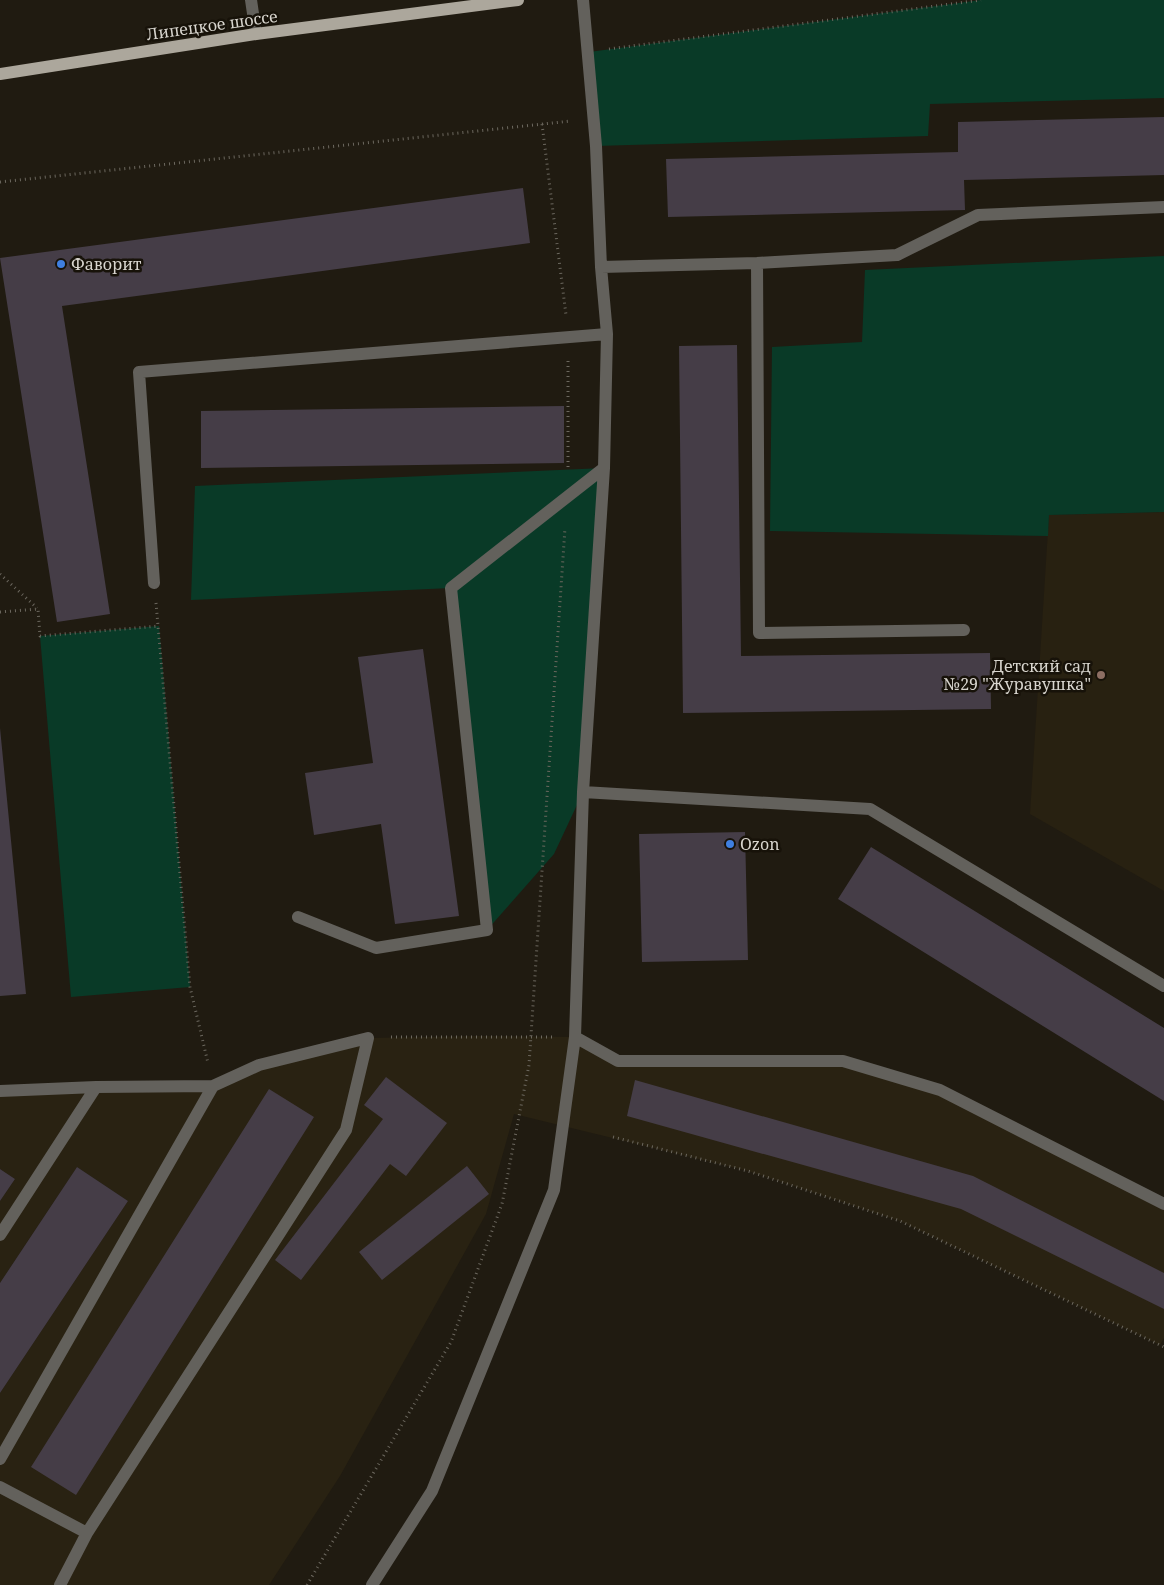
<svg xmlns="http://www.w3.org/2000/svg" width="1164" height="1585" viewBox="0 0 1164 1585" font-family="'Noto Serif',serif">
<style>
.industrial{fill:#292212}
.built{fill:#282111}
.green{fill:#093a27}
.building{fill:#453d47}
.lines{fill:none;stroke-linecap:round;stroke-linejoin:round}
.path{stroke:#6c685f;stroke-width:3;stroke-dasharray:1 4;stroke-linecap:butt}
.minor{stroke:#63615c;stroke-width:12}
.major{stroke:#aca79c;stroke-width:12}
.shop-dot{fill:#3f7fe0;stroke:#171209;stroke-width:2}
.education-dot{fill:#8d6e63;stroke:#171209;stroke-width:2}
.labels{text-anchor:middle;stroke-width:5;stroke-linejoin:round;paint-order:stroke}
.street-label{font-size:16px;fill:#d8d5ce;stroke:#171209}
.poi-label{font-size:16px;fill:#d8d5ce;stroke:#171209;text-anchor:start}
</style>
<rect width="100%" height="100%" fill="#201b11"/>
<path class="industrial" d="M478,1036L575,1037L618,1061H843L940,1090L1164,1204V1338L1160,1345L900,1221L748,1171L514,1114L486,1214L340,1476L269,1585H0V1393L128,1201L77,1167L0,1283V1201L15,1179L0,1169V1091L213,1086L259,1065L368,1038Z"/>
<path class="built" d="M1164,512V891L1030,814L1049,515Z"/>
<path class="green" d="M981,0H1164V98L930,104L928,136L596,146L589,52Z
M1164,256V512L1049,515L1048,536L770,531L772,347L862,342L865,270Z
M604,468L583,792L554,854L487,930L451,588L191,600L195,486Z
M159,626L190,987L71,997L40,636Z"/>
<path class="building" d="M1164,117V175L964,180L965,210L668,217L666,159L958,152V122Z
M523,188L530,243L62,306L110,614L57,622L0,258Z
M737,345L741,656L990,653L991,709L683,713L679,346Z
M564,406V463L201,468V411Z
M423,649L459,916L395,924L381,824L314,835L305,773L373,763L358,657Z
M0,728L26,994L0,996Z
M745,832L748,960L642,962L639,834Z
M871,847L1164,1028V1101L838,899Z
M386,1077L447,1123L406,1176L390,1164L301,1280L275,1260L383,1119L364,1105Z
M635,1080L973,1176L1164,1273V1309L961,1209L627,1116Z
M269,1089L314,1117L76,1495L31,1467Z
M467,1166L489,1194L382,1280L359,1252Z
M77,1167L128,1201L0,1393V1283Z
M0,1169L15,1179L0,1201Z"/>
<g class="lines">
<path class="path" d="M609,49L981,0
M542,124L566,315
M0,182L571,121
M568,467V358
M0,574L37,608
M156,603L190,987L208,1063
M0,612L38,609L40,636L159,626
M391,1037H552
M613,1137L748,1171L900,1221L1164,1347
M307,1585L451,1342L502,1204L529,1065L565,528"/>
<path class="minor" d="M251,0L256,34
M757,263L759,633L964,630
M601,267L757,263L897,255L978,215L1164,207
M154,583L139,372L607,334
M583,792L870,809L1164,986
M298,917L376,948L487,930L451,588L604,468
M575,1037L618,1061H843L940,1090L1164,1204
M0,1091L96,1087L213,1086L259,1065L368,1038L346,1130L87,1533L60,1585
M0,1235L96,1087
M0,1459L213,1086
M0,1487L87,1533
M372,1585L432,1491L554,1190L575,1037L583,792L604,468L607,334L601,267L596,146L583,0"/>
<path class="major" d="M0,74L256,34L518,0"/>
</g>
<g class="shop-dot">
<circle cx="61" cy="264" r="5"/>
<circle cx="730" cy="844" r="5"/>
</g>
<circle class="education-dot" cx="1101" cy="675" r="5"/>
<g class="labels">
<g class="street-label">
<text transform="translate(212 25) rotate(-8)" y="6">Липецкое шоссе</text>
</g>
<g class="poi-label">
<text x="71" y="270">Фаворит</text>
<text x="1091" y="672" text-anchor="end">Детский сад<tspan x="1091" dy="18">№29 "Журавушка"</tspan></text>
<text x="740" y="850">Ozon</text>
</g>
</g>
</svg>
